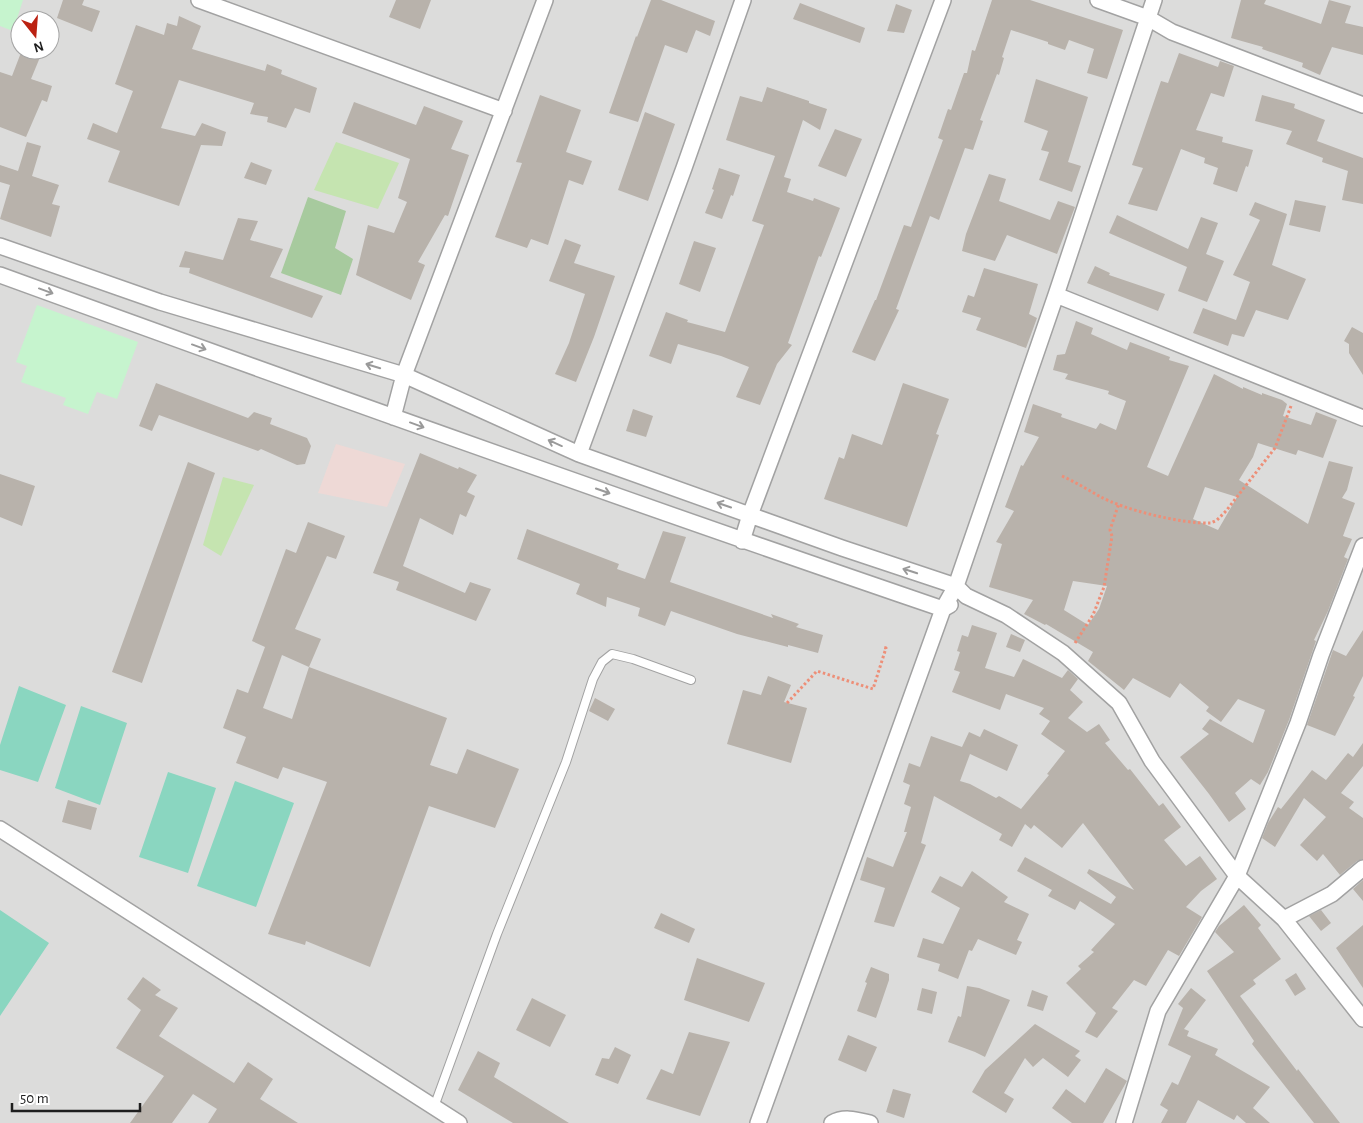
<svg xmlns="http://www.w3.org/2000/svg" width="1363" height="1123" viewBox="0 0 1363 1123" font-family="'Alegreya Sans',sans-serif">
<style>
.residential{fill:#dcdcdb;fill-rule:evenodd}
.commercial{fill:#eed9d6}
.grass{fill:#c5e4b0}
.forest{fill:#a7ca9e}
.park{fill:#c6f4ce}
.pitch{fill:#8ad6c0}
.building{fill:#b8b2ab;fill-rule:evenodd}
.lines{fill:none;stroke-linecap:round;stroke-linejoin:round}
.lane-casing{stroke:#a2a2a2;stroke-width:10}
.street-casing{stroke:#a2a2a2;stroke-width:18}
.path{stroke:#ed8f78;stroke-width:3;stroke-dasharray:2.5 2.5;stroke-linecap:butt}
.lane{stroke:#fff;stroke-width:8}
.street{stroke:#fff;stroke-width:15}
.oneway{stroke:#9a9a9a}
</style>
<rect width="100%" height="100%" fill="#eeece5"/>
<path class="residential" d="M0,0H1363V1123H0ZM20,20H50V50H20Z"/>
<path class="commercial" d="M336,444L405,464L387,507L318,493Z"/>
<path class="grass" d="M336,142L399,163L378,209L314,190Z
M223,477L254,485L221,556L203,545Z"/>
<path class="forest" d="M308,197L346,211L335,248L353,259L341,295L281,273Z"/>
<path class="park" d="M0,0H23L13,31L0,26Z
M37,305L138,342L117,399L97,392L88,414L63,405L66,398L21,382L27,366L16,362Z"/>
<path class="pitch" d="M19,686L66,705L38,782L0,770V745Z
M81,706L127,723L100,805L55,788Z
M168,772L216,788L188,873L139,857Z
M235,781L294,803L256,907L197,886Z
M0,910L49,943L0,1016Z"/>
<path class="building" d="M63,0H84L82,5L100,11L92,32L57,18Z
M396,0H431L420,29L389,17Z
M651,0H661L715,21L710,36L696,30L687,53L665,45L638,122L609,113L636,36L637,37Z
M992,0H1030L1123,30L1107,79L1087,73L1094,49L1069,40L1065,50L1048,44V42L1011,30L1002,57L1004,58L999,75L997,74L980,120L983,121L973,150L965,148L939,220L930,216L896,309L899,310L875,361L852,352L875,300H876L904,225L911,227L943,140L938,138L948,109L951,110L964,73H967L972,50L975,51Z
M1241,0H1266L1264,4L1321,24L1329,0L1351,6L1345,23L1363,27V55L1332,47L1320,75L1302,67L1303,63L1262,49L1263,47L1231,38Z
M800,3L865,28L860,43L793,19Z
M896,4L912,10L904,33L887,31Z
M179,16L201,26L192,49L265,71L267,64L282,70L281,74L317,88L310,113L295,108L286,128L267,122L268,117L250,114L254,103L179,80L161,128L195,136L202,123L226,132L222,146L201,145L179,206L108,182L120,151L87,139L93,123L117,133L133,91L115,84L136,25L164,35L167,23L177,26Z
M22,50H43L31,79L52,86L47,102L42,100L26,137L0,127V72L12,76Z
M1179,53L1218,67L1220,61L1234,66L1224,97L1211,93L1196,130L1223,137L1222,142L1253,150L1248,167L1246,166L1237,192L1213,184L1218,168L1204,163L1205,158L1181,149L1157,211L1128,204L1143,168L1132,165L1161,81L1168,83Z
M1036,79L1088,97L1068,162L1081,166L1072,192L1039,180L1049,152L1041,150L1048,131L1024,122Z
M767,87L809,101V103L827,109L820,130L803,120L784,177L791,179L787,192L813,201L814,198L840,208L821,257L819,256L788,343L792,345L777,364L760,405L736,397L749,367L721,356L678,344L671,364L649,356L666,312L688,320L687,322L725,332L764,225L752,221L775,156L726,140L740,96L762,102Z
M540,95L581,110L566,152L592,161L583,185L569,180L548,245L531,239L527,248L495,237L522,163L516,162Z
M1262,95L1295,104L1294,108L1325,120L1317,141L1363,158V204L1342,200L1348,171L1322,162L1323,158L1286,144L1292,131L1255,121Z
M354,102L416,125L424,106L463,121L451,149L469,155L448,216L445,215L418,262L425,265L411,300L356,275L368,225L394,233L407,202L398,198L410,159L342,133Z
M645,112L675,124L648,201L618,190Z
M835,129L862,139L846,177L818,166Z
M27,142L41,146L32,176L59,185L52,204L60,206L51,237L0,219L10,185L0,182V165L18,171Z
M251,162L272,170L266,185L244,178Z
M719,168L740,175L733,196L731,195L722,219L705,213L714,190L712,189Z
M989,174L1006,179L999,201L1050,220L1058,201L1075,207L1057,254L1007,235L995,261L962,251L966,234Z
M1295,200L1326,206L1320,232L1289,225Z
M1255,202L1287,214L1272,265L1306,279L1288,320L1256,310L1244,337L1232,334L1228,346L1193,333L1203,308L1236,320L1250,282L1233,275L1260,220L1249,215Z
M1117,215L1188,249L1201,217L1218,223L1206,254L1224,261L1207,302L1178,291L1187,267L1109,233Z
M238,218L258,221L250,240L283,249L270,277L323,296L312,318L189,273L190,268L179,267L185,251L223,260Z
M565,239L581,245L574,263L615,276L594,337L576,382L555,374L569,343L585,294L549,281Z
M694,241L716,248L700,292L679,284Z
M1095,266L1110,273L1109,275L1165,294L1158,311L1087,283Z
M984,268L1038,284L1029,314L1037,318L1026,348L976,330L981,318L962,312L968,295L974,297Z
M1076,321L1093,328L1091,334L1127,350L1130,342L1170,357L1169,360L1189,366L1147,467L1168,476L1214,374L1243,389V387L1262,395V393L1282,400L1287,404L1283,416L1311,425L1316,412L1337,420L1323,458L1298,450L1296,455L1258,443L1253,457L1239,480L1308,524L1329,461L1353,467L1347,490L1342,498L1355,503L1343,536L1352,539L1344,557L1348,559L1328,611L1314,640L1316,641L1289,720L1268,772L1260,785L1251,779L1235,793L1246,809L1229,822L1209,794L1180,757L1209,734L1202,729L1210,719L1253,743L1265,710L1238,699L1221,722L1206,711L1209,707L1180,683L1170,698L1133,678L1124,690L1088,661L1093,652L1046,624L1045,625L1024,614L1033,600L989,587L1002,544L996,542L1014,511L1005,507L1021,465L1023,466L1039,437L1024,432L1033,404L1062,414L1061,417L1096,429L1100,423L1116,430L1126,401L1108,394L1109,391L1065,379L1068,374L1053,370L1057,355L1065,354ZM1205,487L1237,497L1218,530L1193,519ZM1073,581L1107,586L1099,609L1088,625L1064,610Z
M1352,327L1363,333V375L1349,353V344L1344,341Z
M156,383L248,418L254,412L272,418L270,424L307,438L311,446L305,464L297,465L261,449L258,451L159,415L152,431L139,426Z
M903,383L949,399L936,434L939,435L907,527L824,499L839,457L844,459L852,434L882,445Z
M633,409L653,416L646,437L626,431Z
M420,453L458,469L459,467L477,475L467,492L475,496L466,517L460,514L453,535L420,518L403,566L465,593L470,582L491,589L476,621L396,590L399,582L373,573Z
M188,462L215,473L142,683L112,672Z
M0,474L35,486L22,526L0,517Z
M308,522L345,536L336,559L327,556L295,629L321,639L309,667L447,718L430,765L457,774L467,749L519,769L495,828L429,806L370,967L306,941L305,945L268,934L327,782L283,767L278,779L236,763L246,737L223,728L237,689L248,693L265,647L252,641L286,549L296,553ZM282,655L309,667L292,719L263,708Z
M527,529L619,564L617,569L645,579L663,531L686,537L670,582L773,618L771,614L799,624L796,627L823,635L818,653L788,645V647L737,634L671,611L665,626L638,616L640,608L607,597L606,607L576,594L580,584L517,559Z
M972,625L997,633L985,668L1014,677L1023,659L1062,678L1068,670L1078,679L1070,690L1083,702L1068,718L1087,732L1099,724L1110,740L1105,743L1128,770L1130,769L1159,806L1163,803L1181,827L1164,840L1186,866L1200,856L1217,879L1201,891L1186,907L1202,917L1179,956L1168,950L1146,986L1134,980L1112,1008L1118,1011L1097,1038L1085,1032L1096,1013L1066,983L1081,969L1078,966L1094,952L1091,950L1115,924L1080,901L1075,910L1048,896L1052,890L1017,871L1025,857L1111,904L1116,897L1087,873L1089,869L1134,890L1083,823L1062,848L1034,825L1031,829L1025,824L1012,847L999,840L1002,834L934,796L921,843L926,845L894,927L874,922L885,888L860,880L867,857L893,867L907,832H904L911,807L904,804L910,785L903,782L909,763L920,767L931,736L962,747L969,732L980,737L984,729L1018,745L1007,771L970,754L960,781L970,784L996,798L999,796L1021,809L1049,775L1047,774L1065,751L1041,734L1050,721L1039,714L1044,708L1006,694L1000,710L952,692L960,672L954,670L960,652L957,651L962,635L968,637Z
M1363,630V676L1353,696L1355,697L1335,736L1307,725L1333,650L1346,656Z
M1011,634L1025,640L1020,652L1006,647Z
M768,676L791,685L784,702L807,708L791,763L727,744L743,690L761,695Z
M595,698L615,709L608,721L589,711Z
M1363,743V766L1341,793L1354,802L1349,808L1363,818V859L1357,861L1340,875L1323,854L1317,861L1300,845L1326,817L1304,798L1275,847L1262,838L1268,823L1278,807L1281,809L1312,770L1326,780L1348,753L1353,757Z
M68,800L97,808L91,830L62,822Z
M972,871L1008,897L1004,902L1029,914L1017,940L1022,942L1016,955L978,939L972,951L969,950L958,979L938,971L940,964L917,957L923,938L943,944L960,908L931,892L940,876L962,887Z
M1363,880V901L1353,889Z
M1244,905L1261,925L1258,928L1281,959L1253,980L1256,984L1240,996L1297,1071L1298,1069L1340,1123H1314L1252,1044L1254,1041L1207,971L1234,952L1215,932L1219,926Z
M1321,910L1331,923L1321,931L1309,916Z
M661,913L695,929L689,943L654,928Z
M1363,925V988L1336,948Z
M697,958L765,983L749,1022L684,1000Z
M871,967L889,974V980L876,1018L857,1011L867,983L865,982Z
M1296,973L1306,989L1295,996L1285,980Z
M143,977L161,990L155,995L178,1008L159,1036L234,1083L248,1062L273,1079L260,1099L298,1123H208L217,1109L193,1094L172,1123H130L164,1076L116,1048L141,1010L127,999Z
M967,986L979,988L1010,1000L985,1057L975,1052L948,1042L958,1016L961,1017Z
M922,988L937,992L932,1014L917,1010Z
M1191,988L1206,1000L1184,1029L1189,1031L1187,1036L1218,1049L1215,1055L1270,1087L1253,1108L1270,1123H1246L1237,1115L1234,1120L1198,1100L1186,1123H1161L1168,1110L1160,1105L1172,1082L1178,1085L1191,1056L1168,1045L1183,1008L1178,1004Z
M1032,990L1048,996L1043,1011L1027,1006Z
M532,998L566,1015L550,1047L516,1030Z
M1035,1024L1080,1051L1075,1056L1081,1060L1068,1077L1043,1058L1033,1067L1025,1058L1004,1093L1014,1099L1006,1113L972,1092L985,1070Z
M689,1032L730,1042L700,1116L646,1099L661,1069L673,1074Z
M848,1035L877,1047L866,1072L838,1060Z
M615,1047L631,1055L618,1084L595,1075L602,1058L609,1059Z
M478,1051L500,1063L494,1077L569,1123H513L458,1090Z
M1106,1068L1127,1081L1103,1123H1072L1052,1108L1066,1089L1085,1103Z
M893,1089L911,1094L904,1118L886,1112Z"/>
<g class="lines">
<g class="lane-casing">
<path id="lane" d="M434,1107L497,934L566,762L593,679L602,662L612,654L633,659L691,680"/>
</g>
<g class="street-casing">
<path id="street" d="M199,0L504,111
M1098,0L1148,18L1172,32L1363,105
M0,246L160,302L404,375L579,454L842,548L956,586L966,596L1006,615L1063,653L1119,703L1152,761L1237,876L1284,919L1363,1019
M0,275C313,389 627,501 943,609L950,605
M1056,295L1363,418
M393,417L404,375L545,0
M579,454L684,168L743,0
M742,541L750,515L943,0
M0,829L459,1123
M1284,919L1332,894L1363,868
M758,1123L943,609L956,586L1056,295L1154,0
M832,1123C844,1116 857,1120 870,1123
M1124,1123L1158,1011L1237,876L1298,723L1321,655L1363,546"/>
</g>
<path class="path" d="M1062,476C1075,482 1087,489 1099,496C1124,510 1182,524 1211,523L1217,520L1226,511L1275,448L1291,406
M1075,643L1093,615L1104,587L1112,536L1110,530L1119,503
M787,703L817,671L873,689L886,648L882,647"/>
<use href="#lane" class="lane"/>
<use href="#street" class="street"/>
</g>
<defs><path id="oneway-shaft" d="M-6 0H5M1.5-3L5.5 0L1.5 3" fill="none" stroke-width="1.6" stroke-linecap="round" stroke-linejoin="round" transform="scale(1.25)"/></defs>
<g class="oneway">
<use href="#oneway-shaft" transform="translate(46 291) rotate(20)"/>
<use href="#oneway-shaft" transform="translate(199 347) rotate(20)"/>
<use href="#oneway-shaft" transform="translate(373 366) rotate(-163)"/>
<use href="#oneway-shaft" transform="translate(417 425) rotate(20)"/>
<use href="#oneway-shaft" transform="translate(555 443) rotate(-156)"/>
<use href="#oneway-shaft" transform="translate(603 491) rotate(19)"/>
<use href="#oneway-shaft" transform="translate(724 505) rotate(-161)"/>
<use href="#oneway-shaft" transform="translate(910 571) rotate(-162)"/>
</g>
<g transform="translate(35 35) rotate(163)"><circle r="24" fill="#ffffff" stroke="#a5a5a5"/>
<path d="M0-4L9 19L0 12L-9 19Z" fill="#bb2212"/>
<text y="-8" font-size="14" font-weight="bold" text-anchor="middle" fill="#1e1e1e">N</text>
</g>
<path d="M12 1103v8h128v-8" fill="none" stroke="#1e1e1e" stroke-width="2.5"/>
<text x="20" y="1103" font-size="15" fill="#1e1e1e" stroke="#ffffff" stroke-width="4" paint-order="stroke">50 m</text>
</svg>
